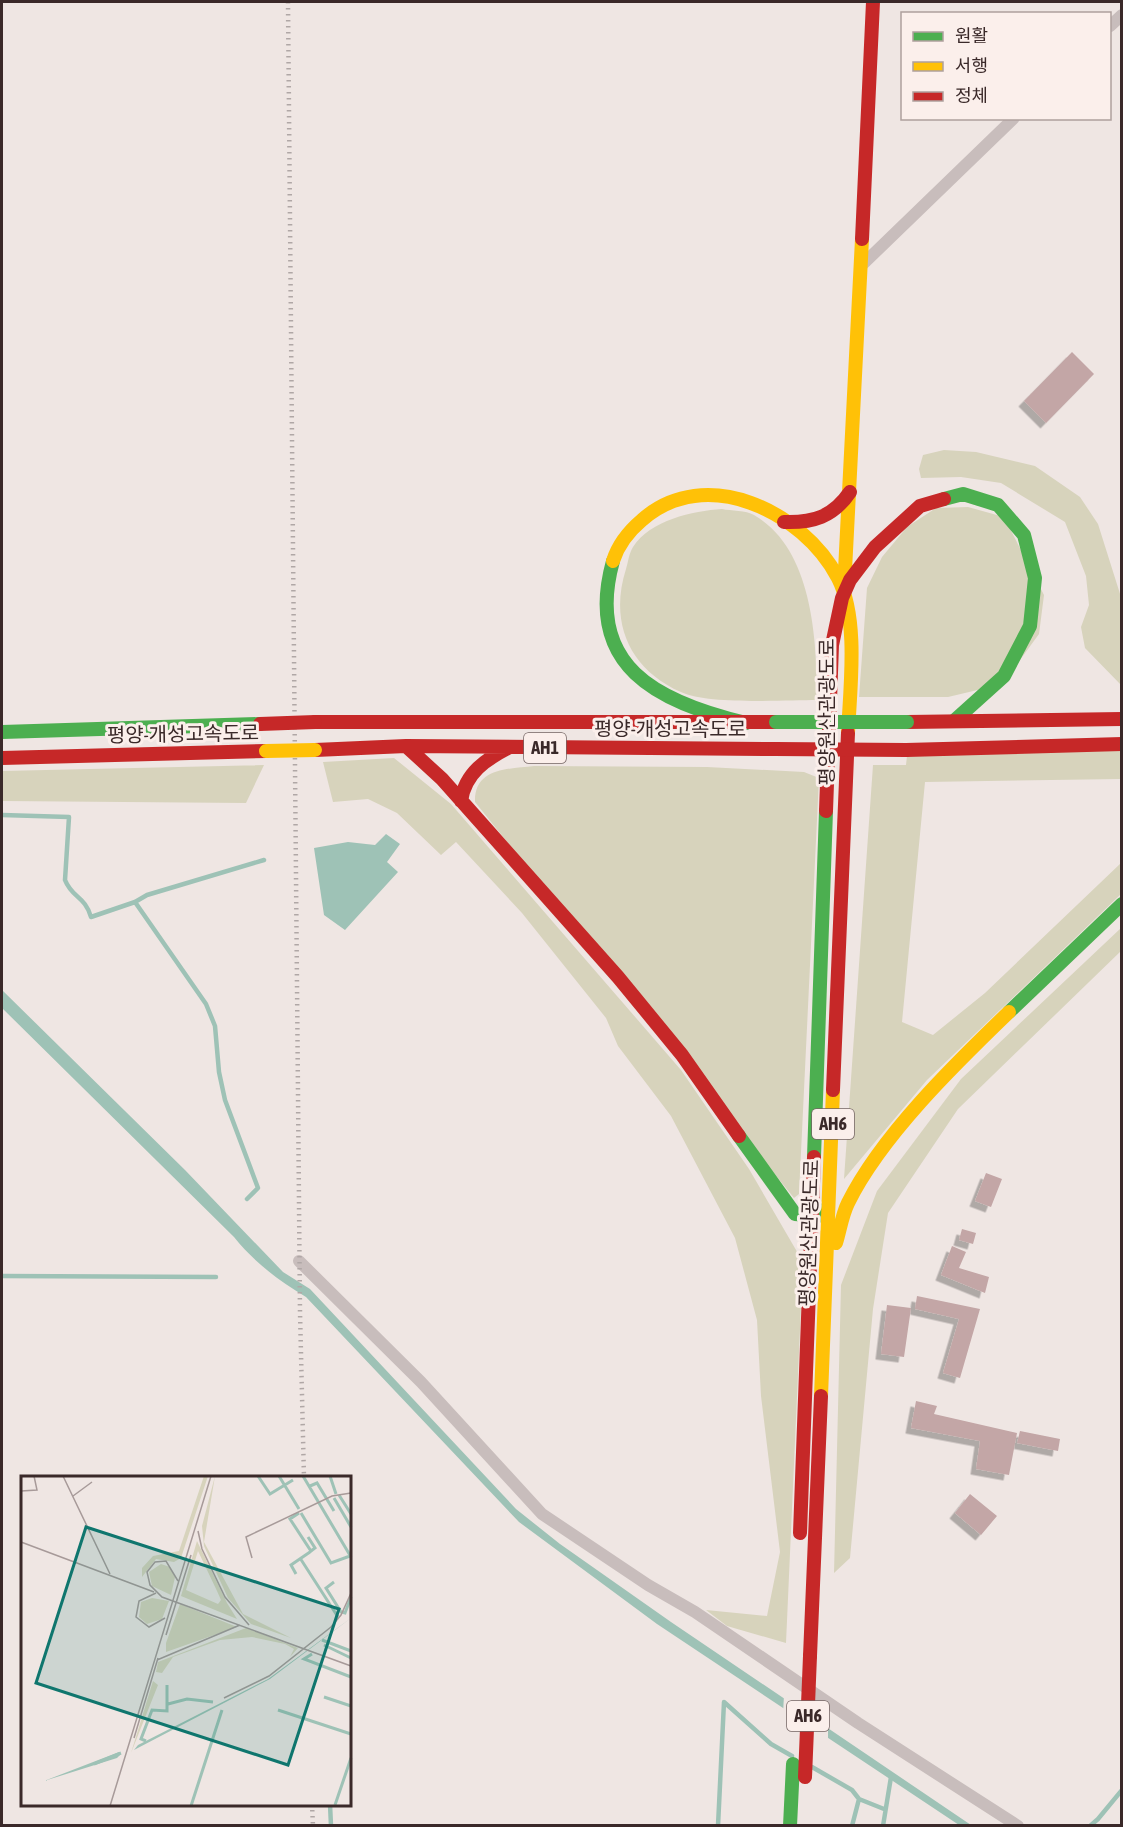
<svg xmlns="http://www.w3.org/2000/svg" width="1123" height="1827" viewBox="0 0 1123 1827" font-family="'Asap Condensed','Noto Sans KR',sans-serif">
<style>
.green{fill:#d7d3bc}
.water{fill:#9ec2b6}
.pier{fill:#efe6e3}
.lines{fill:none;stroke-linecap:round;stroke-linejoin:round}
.stream{stroke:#9ec2b6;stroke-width:4.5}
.building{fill:#c3a6a6;filter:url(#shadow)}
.street{stroke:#c8bdbc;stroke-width:12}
.fast{stroke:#4caf50;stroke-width:14}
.slow{stroke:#ffc107;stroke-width:14}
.jam{stroke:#c62828;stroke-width:14}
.rail{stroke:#b0a7a6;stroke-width:4.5;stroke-dasharray:1.5 4.5;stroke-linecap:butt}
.fast-bridge{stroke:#4caf50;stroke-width:14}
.slow-bridge{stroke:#ffc107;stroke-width:14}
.jam-bridge{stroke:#c62828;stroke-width:14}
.labels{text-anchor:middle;stroke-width:6;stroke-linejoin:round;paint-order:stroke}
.shield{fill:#fbefeb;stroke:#746463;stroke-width:1.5}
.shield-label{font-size:18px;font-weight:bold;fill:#3a2929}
.street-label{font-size:20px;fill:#3a2929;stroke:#fbefeb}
.inset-river{fill:none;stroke:#9ec2b6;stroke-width:3}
.inset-road{fill:none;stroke:#a79a99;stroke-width:1.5}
.view{fill:#0f766e;fill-opacity:0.15;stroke:#0f766e;stroke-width:3}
.inset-edge{fill:none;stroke:#3a2929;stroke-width:3}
</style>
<defs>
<filter id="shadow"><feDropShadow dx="-5.5" dy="5.5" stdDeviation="0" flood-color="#0004"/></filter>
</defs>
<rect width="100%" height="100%" fill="#efe6e3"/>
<path class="green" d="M944,450L976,452L1035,466L1080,497L1098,524L1121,597V685L1085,648L1081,627L1089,605L1086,576L1065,522L1001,483L961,477L921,478L919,469L923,455Z
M968,507L1004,517L1044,595L1039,634L1020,660L986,688L948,697H859L867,588L882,557L907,527L936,508Z
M722,509C731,511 746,510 754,515C813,549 817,640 817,700C784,700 708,705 681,692C629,669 609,622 626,569C628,563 629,553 633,547C650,520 693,511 722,509Z
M1121,749V779L925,782L902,1022L933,1035L985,993L1121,863V894L927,1080L844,1179L873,765H906L907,756Z
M394,758L451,804L681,1070L749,1169L803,1262L786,1643L727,1626L706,1610L767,1616L780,1552L761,1396L757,1320L735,1238L671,1116L618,1046L606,1018L522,913L456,842L441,855L397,813L368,799L333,802L323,762Z
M264,765L246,803L2,801V771Z
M534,766L707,767L804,772L819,778L799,1194L794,1198L475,802C474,768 508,769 534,766Z
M1121,928V951L958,1109L888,1213L873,1309L850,1558L834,1573L841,1285L877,1191L961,1079Z"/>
<path class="water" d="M386,834L400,844L387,862L398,872L345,930L324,915L314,848L348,842L375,845Z
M2,990L185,1170L283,1272L310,1289L516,1509L560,1544L671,1622L971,1825H959L657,1624L519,1522L306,1297C278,1280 255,1263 234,1237L2,1008Z"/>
<path class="pier" d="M784,1696L828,1726V1743L783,1713Z"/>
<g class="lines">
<path class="stream" d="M2,815L69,817L65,880C72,898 85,896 91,917L135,902L147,895L264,860
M135,902L206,1004L215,1026L219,1072L225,1100L258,1188L247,1199
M2,1276L216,1277
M812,1767L852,1790L859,1799L884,1809
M330,1804L331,1826
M718,1826L724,1702L771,1744L792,1756
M852,1826L859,1799
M883,1826L891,1777
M1090,1826L1098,1819L1122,1790"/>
</g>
<path class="building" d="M1072,352L1094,374L1046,423L1024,401Z
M986,1173L1002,1179L991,1207L975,1201Z
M962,1229L976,1233L973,1244L959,1240Z
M952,1246L966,1252L959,1268L989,1277L985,1293L941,1275Z
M917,1296L980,1309L960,1378L943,1373L959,1319L915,1309Z
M887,1305L911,1308L904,1357L881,1354Z
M916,1401L937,1406L934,1414L1017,1433L1009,1475L976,1469L980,1441L911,1428Z
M1020,1431L1060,1439L1058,1451L1017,1443Z
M970,1494L997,1516L981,1535L955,1513Z"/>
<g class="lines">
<path class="street" d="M1110,26L1122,15
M861,266L1014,118
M299,1261L421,1382L542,1514L648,1585L695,1612L858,1723L1018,1826"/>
<path class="fast" d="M944,499L963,494L998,505L1024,535L1035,578L1030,626L1004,676L954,721
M613,561C584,666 657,702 746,723
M2,732L260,724
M1009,1012L1122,904
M739,1136L795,1214L818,1216L824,1210
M814,1157L826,811
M790,1826L793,1764"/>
<path class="slow" d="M613,561C618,545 629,531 642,520C705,464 803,511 838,578C859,619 850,688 848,733
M844,590L862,239
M836,1243C840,1230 842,1215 848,1203C881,1136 955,1064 1009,1012
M821,1396L833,1090"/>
<path class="jam" d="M862,239L873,2
M784,522C813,523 833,517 850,492
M315,722H776
M907,722L1122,719
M406,746L442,779L618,977L682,1055L739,1136
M315,750L406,746L775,749
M906,750L1122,744
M2,758L266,751
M461,801C465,773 486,759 510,747
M826,811L832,645L842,598L850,580L875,547L920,506L944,499
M833,1090L848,733
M800,1533L814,1157
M810,1656L821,1396"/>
<path class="rail" d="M288,2L300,1312L304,1478
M312,1804L313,1826"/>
<path class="fast-bridge" d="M776,722H907"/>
<path class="slow-bridge" d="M266,751L315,750"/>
<path class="jam-bridge" d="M260,724L315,722
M775,749L906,750
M805,1777L810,1656"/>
</g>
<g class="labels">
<g class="shield">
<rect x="524" y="733" width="42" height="30" rx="4.5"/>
<rect x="812" y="1109" width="42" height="30" rx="4.5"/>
<rect x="787" y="1701" width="42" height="30" rx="4.5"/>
</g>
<g class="shield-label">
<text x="545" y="754">AH1</text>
<text x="833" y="1130">AH6</text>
<text x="808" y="1722">AH6</text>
</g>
<g class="street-label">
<text transform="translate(827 712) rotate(-90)" y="7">평양원산관광도로</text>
<text x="670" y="736">평양-개성고속도로</text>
<text transform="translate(183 734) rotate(-1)" y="7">평양-개성고속도로</text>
<text transform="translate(809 1233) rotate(-88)" y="7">평양원산관광도로</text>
</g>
</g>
<g transform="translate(21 1476)">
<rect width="330" height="330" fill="#efe6e3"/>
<path d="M183,0H187L160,82L153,86L135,83L121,101V92L132,80L158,75ZM194,0L183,66L222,138L270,162L230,148L207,122L183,70L181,50ZM176,65L206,127L216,143L160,120ZM177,75L196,115L200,124L197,128L165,114ZM140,88L149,91L154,101L150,119L131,110L128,96ZM131,122L148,125L141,143L126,148L118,141L120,126ZM159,128L216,151L145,176V167ZM225,152L277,172L269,181L273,173L264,168L231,161L199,164L152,181L141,197L135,196L137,186ZM132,205L137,209L110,277Z" fill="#d7d3bc" fill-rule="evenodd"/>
<path d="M330,142L249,203L113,274L117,269L247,203ZM98,276L100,278L96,282L23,305Z" fill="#9ec2b6"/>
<path class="inset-river" d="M237,0L249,18L272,4M258,0L278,33M282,0L330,81M309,0L315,18M289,10L296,7L313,35M318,19L330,38M313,22L330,51M278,37L269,43L290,75L294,72L287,61M280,37L310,87L329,80M279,82L317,141M275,98L270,89L289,76M313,106L305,112L320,136L324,137L330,121M301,164L330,175M303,169L330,182M291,178L283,183L330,201M303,221L330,230M147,228L166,223L192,226M257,234L330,258M125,265L120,263L131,234L146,235V209M73,288L100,277M314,329L330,282M170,330L201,234"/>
<path class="inset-road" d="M42,0L89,98M0,15L16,14L13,0M52,20L71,6M177,55L181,73L204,121L228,149M0,66L133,116M231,82L225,61L311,20L330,17M157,105L145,85L134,86L126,96L129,109L141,121L330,190M135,117L118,125L115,141L128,151L144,142M145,159L170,79M136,184L219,149M203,222L248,200L310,151L320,139L330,117M113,262L137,182M89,330L190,0"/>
<path class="view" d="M65,51L318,133L267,289L15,207Z"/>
<rect width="330" height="330" class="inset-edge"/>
</g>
<rect width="1123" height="1827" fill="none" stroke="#3a2929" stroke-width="6"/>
<rect x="901" y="12" width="210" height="108" fill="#fbefeb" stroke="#aea09d" stroke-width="1.5"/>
<rect x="913" y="32" width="30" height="9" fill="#4caf50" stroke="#aea09d" stroke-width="1.5"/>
<text x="955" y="42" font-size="18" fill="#3a2929">원활</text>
<rect x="913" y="62" width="30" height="9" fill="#ffc107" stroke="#aea09d" stroke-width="1.5"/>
<text x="955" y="72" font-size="18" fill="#3a2929">서행</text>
<rect x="913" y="92" width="30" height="9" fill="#c62828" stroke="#aea09d" stroke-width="1.5"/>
<text x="955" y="102" font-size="18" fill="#3a2929">정체</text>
</svg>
